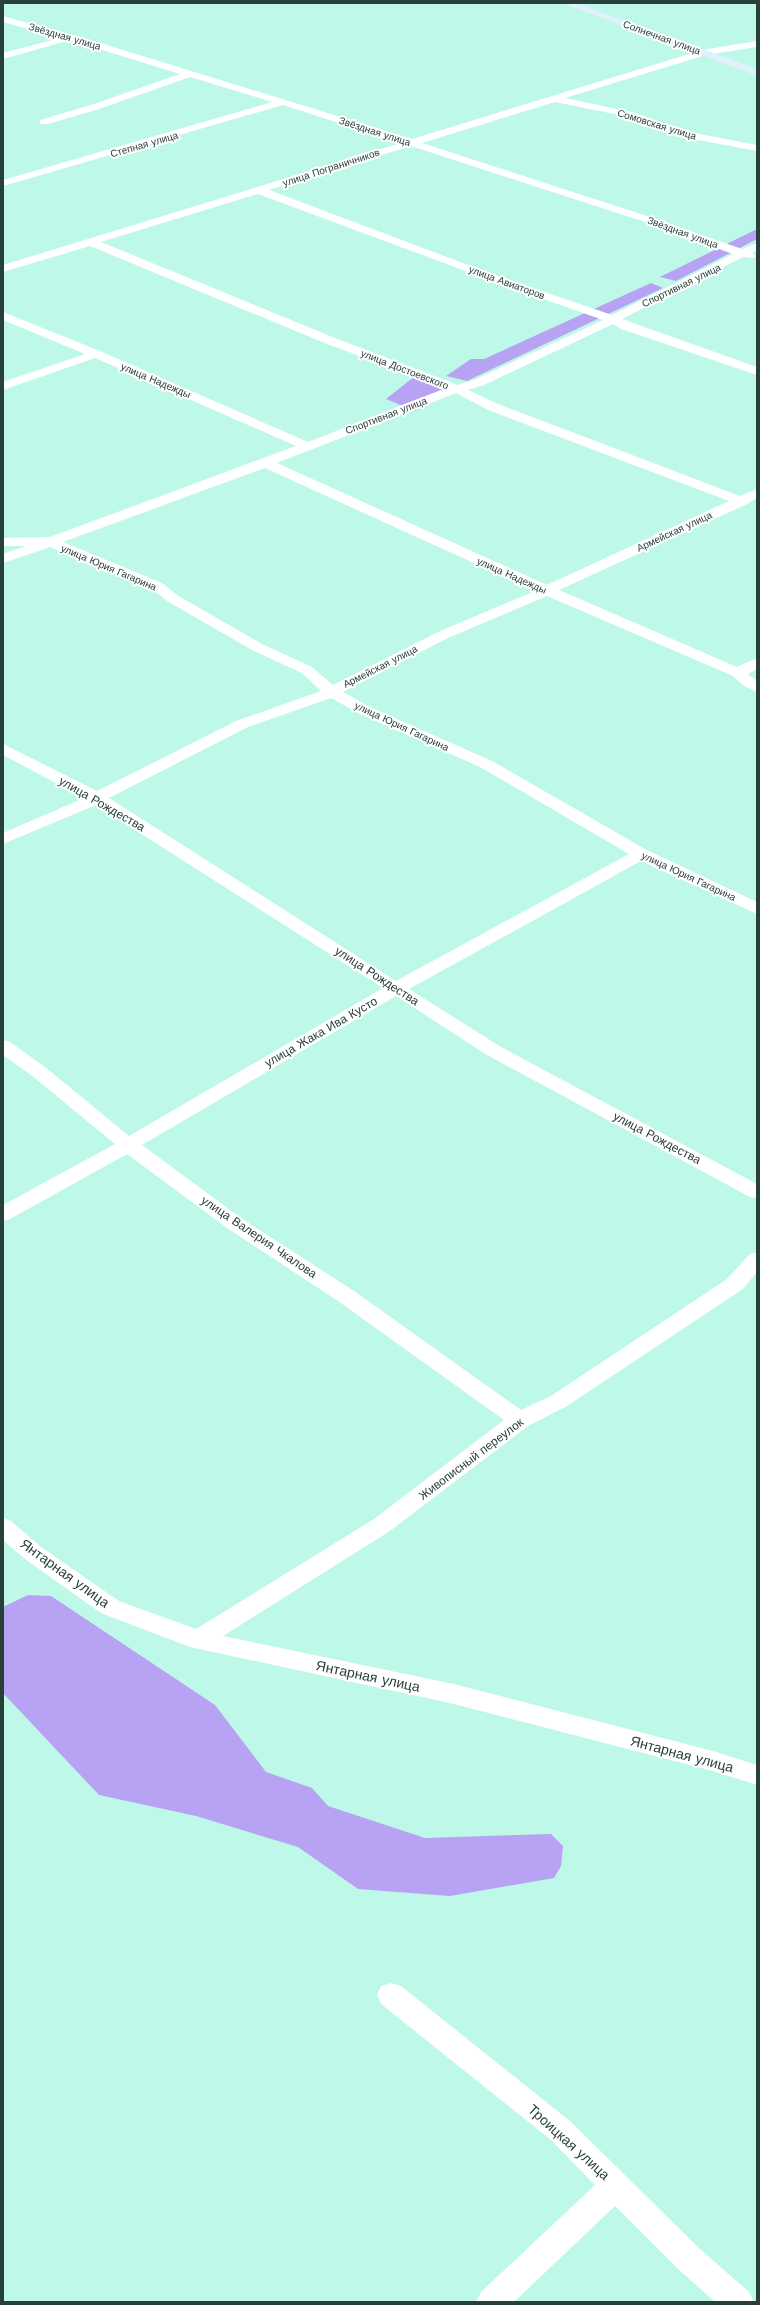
<svg xmlns="http://www.w3.org/2000/svg" width="760" height="2305" viewBox="0 0 760 2305" font-family="'Work Sans',sans-serif">
<style>
.forest{fill:#b8a2f3}
.lines{fill:none;stroke-linecap:round;stroke-linejoin:round}
.street{fill:#fff;fill-rule:evenodd}
.secondary{fill:#def1fc;fill-rule:evenodd}
.labels{text-anchor:middle;stroke-width:4;stroke-linejoin:round;paint-order:stroke}
.far-street-label{font-size:10px;fill:#28403a;stroke:#fff}
.street-label{font-size:12px;fill:#28403a;stroke:#fff}
.near-street-label{font-size:14px;fill:#28403a;stroke:#fff}
</style>
<rect width="100%" height="100%" fill="#bef8e8"/>
<path class="forest" d="M757,229V239L676,281L660,277Z
M651,283L663,288L467,381L446,376L471,359H484Z
M428,375L452,391L415,411L386,399L415,376Z
M28,1595L51,1596L215,1705L266,1772L312,1788L328,1806L425,1838L551,1834L563,1846L561,1866L554,1878L450,1896L358,1889L298,1847L196,1816L99,1795L3,1693V1607Z"/>
<g class="lines">
<path class="street" d="M3,16L97,42L412,139L702,50L757,41V47L706,55L565,98L636,113L684,131L757,145V151L682,137L629,117L555,102L422,143L653,218L742,249L757,243V250L752,253L756,256L754,258L743,257L622,319L757,367V375L621,329L613,324L484,385L468,390L498,404L740,496L757,489V498L747,504L559,590L737,667L757,658V669L748,674L757,681V692L744,686L733,676L547,596L448,638L343,692L372,708L492,761L647,850L757,902V914L641,861L409,989L501,1047L757,1184V1198L750,1197L487,1055L396,996L142,1145L241,1218L354,1291L521,1410L551,1396L727,1279L750,1254L757,1252V1272L743,1289L567,1406L528,1426L390,1531L223,1636L454,1684L713,1751L757,1765V1785L713,1771L454,1704L190,1647L101,1613L25,1559L3,1540V1518L11,1521L41,1547L119,1601L196,1629L374,1519L504,1420L338,1301L227,1228L127,1154L10,1219L3,1221V1205L115,1144L31,1075L3,1055V1040L10,1042L45,1067L129,1136L383,988L96,805L3,844V833L84,798L3,755V744L97,791L236,721L321,691L302,673L252,650L167,601L152,589L50,547L3,563V554L26,546H3V538L50,537L296,446L95,358L3,390V382L85,354L3,320V312L100,351L308,442L446,388L322,342L90,246L3,272V265L401,143L283,105L3,186V180L272,102L190,77L99,109L48,124H40V120L91,105L180,74L70,40L3,59V53L60,38L3,22ZM411,146L645,222L733,254L612,315L495,275L269,190ZM258,194L487,279L603,320L476,379L458,385L330,336L101,242ZM456,393L488,410L729,501L547,585L277,463ZM265,468L535,591L438,632L333,685L312,667L262,644L177,595L162,583L63,542ZM331,698L360,714L480,767L629,854L396,981L109,798L248,727Z
M391,1983L401,1986L571,2122L700,2249L749,2292L754,2302H715L678,2269L615,2206L514,2302H476L481,2292L595,2185L551,2140L381,2004L377,1995L381,1986Z"/>
<path class="secondary" d="M562,3H576L757,69V76Z"/>
</g>
<g class="labels">
<g class="far-street-label">
<text transform="translate(65 36) rotate(16)" y="4">Звёздная улица</text>
<text transform="translate(662 37) rotate(20)" y="4">Солнечная улица</text>
<text transform="translate(657 124) rotate(17)" y="4">Сомовская улица</text>
<text transform="translate(375 131) rotate(18)" y="4">Звёздная улица</text>
<text transform="translate(144 144) rotate(-16)" y="4">Степная улица</text>
<text transform="translate(331 167) rotate(-18)" y="4">улица Пограничников</text>
<text transform="translate(683 232) rotate(20)" y="4">Звёздная улица</text>
<text transform="translate(507 282) rotate(20)" y="4">улица Авиаторов</text>
<text transform="translate(681 285) rotate(-26)" y="4">Спортивная улица</text>
<text transform="translate(405 369) rotate(21)" y="4">улица Достоевского</text>
<text transform="translate(156 380) rotate(23)" y="4">улица Надежды</text>
<text transform="translate(386 415) rotate(-21)" y="4">Спортивная улица</text>
<text transform="translate(674 531) rotate(-25)" y="4">Армейская улица</text>
<text transform="translate(109 567) rotate(23)" y="4">улица Юрия Гагарина</text>
<text transform="translate(512 575) rotate(24)" y="4">улица Надежды</text>
<text transform="translate(380 666) rotate(-27)" y="4">Армейская улица</text>
<text transform="translate(402 726) rotate(25)" y="4">улица Юрия Гагарина</text>
<text transform="translate(689 876) rotate(25)" y="4">улица Юрия Гагарина</text>
</g>
<g class="street-label">
<text transform="translate(102 804) rotate(30)" y="4">улица Рождества</text>
<text transform="translate(377 976) rotate(33)" y="4">улица Рождества</text>
<text transform="translate(321 1032) rotate(-30)" y="4">улица Жака Ива Кусто</text>
<text transform="translate(657 1138) rotate(28)" y="4">улица Рождества</text>
<text transform="translate(259 1237) rotate(34)" y="4">улица Валерия Чкалова</text>
<text transform="translate(471 1459) rotate(-37)" y="4">Живописный переулок</text>
</g>
<g class="near-street-label">
<text transform="translate(65 1573) rotate(36)" y="5">Янтарная улица</text>
<text transform="translate(368 1676) rotate(12)" y="5">Янтарная улица</text>
<text transform="translate(682 1754) rotate(15)" y="5">Янтарная улица</text>
<text transform="translate(569 2142) rotate(42)" y="5">Троицкая улица</text>
</g>
</g>
<rect width="760" height="2305" fill="none" stroke="#28403a" stroke-width="8"/>
</svg>
